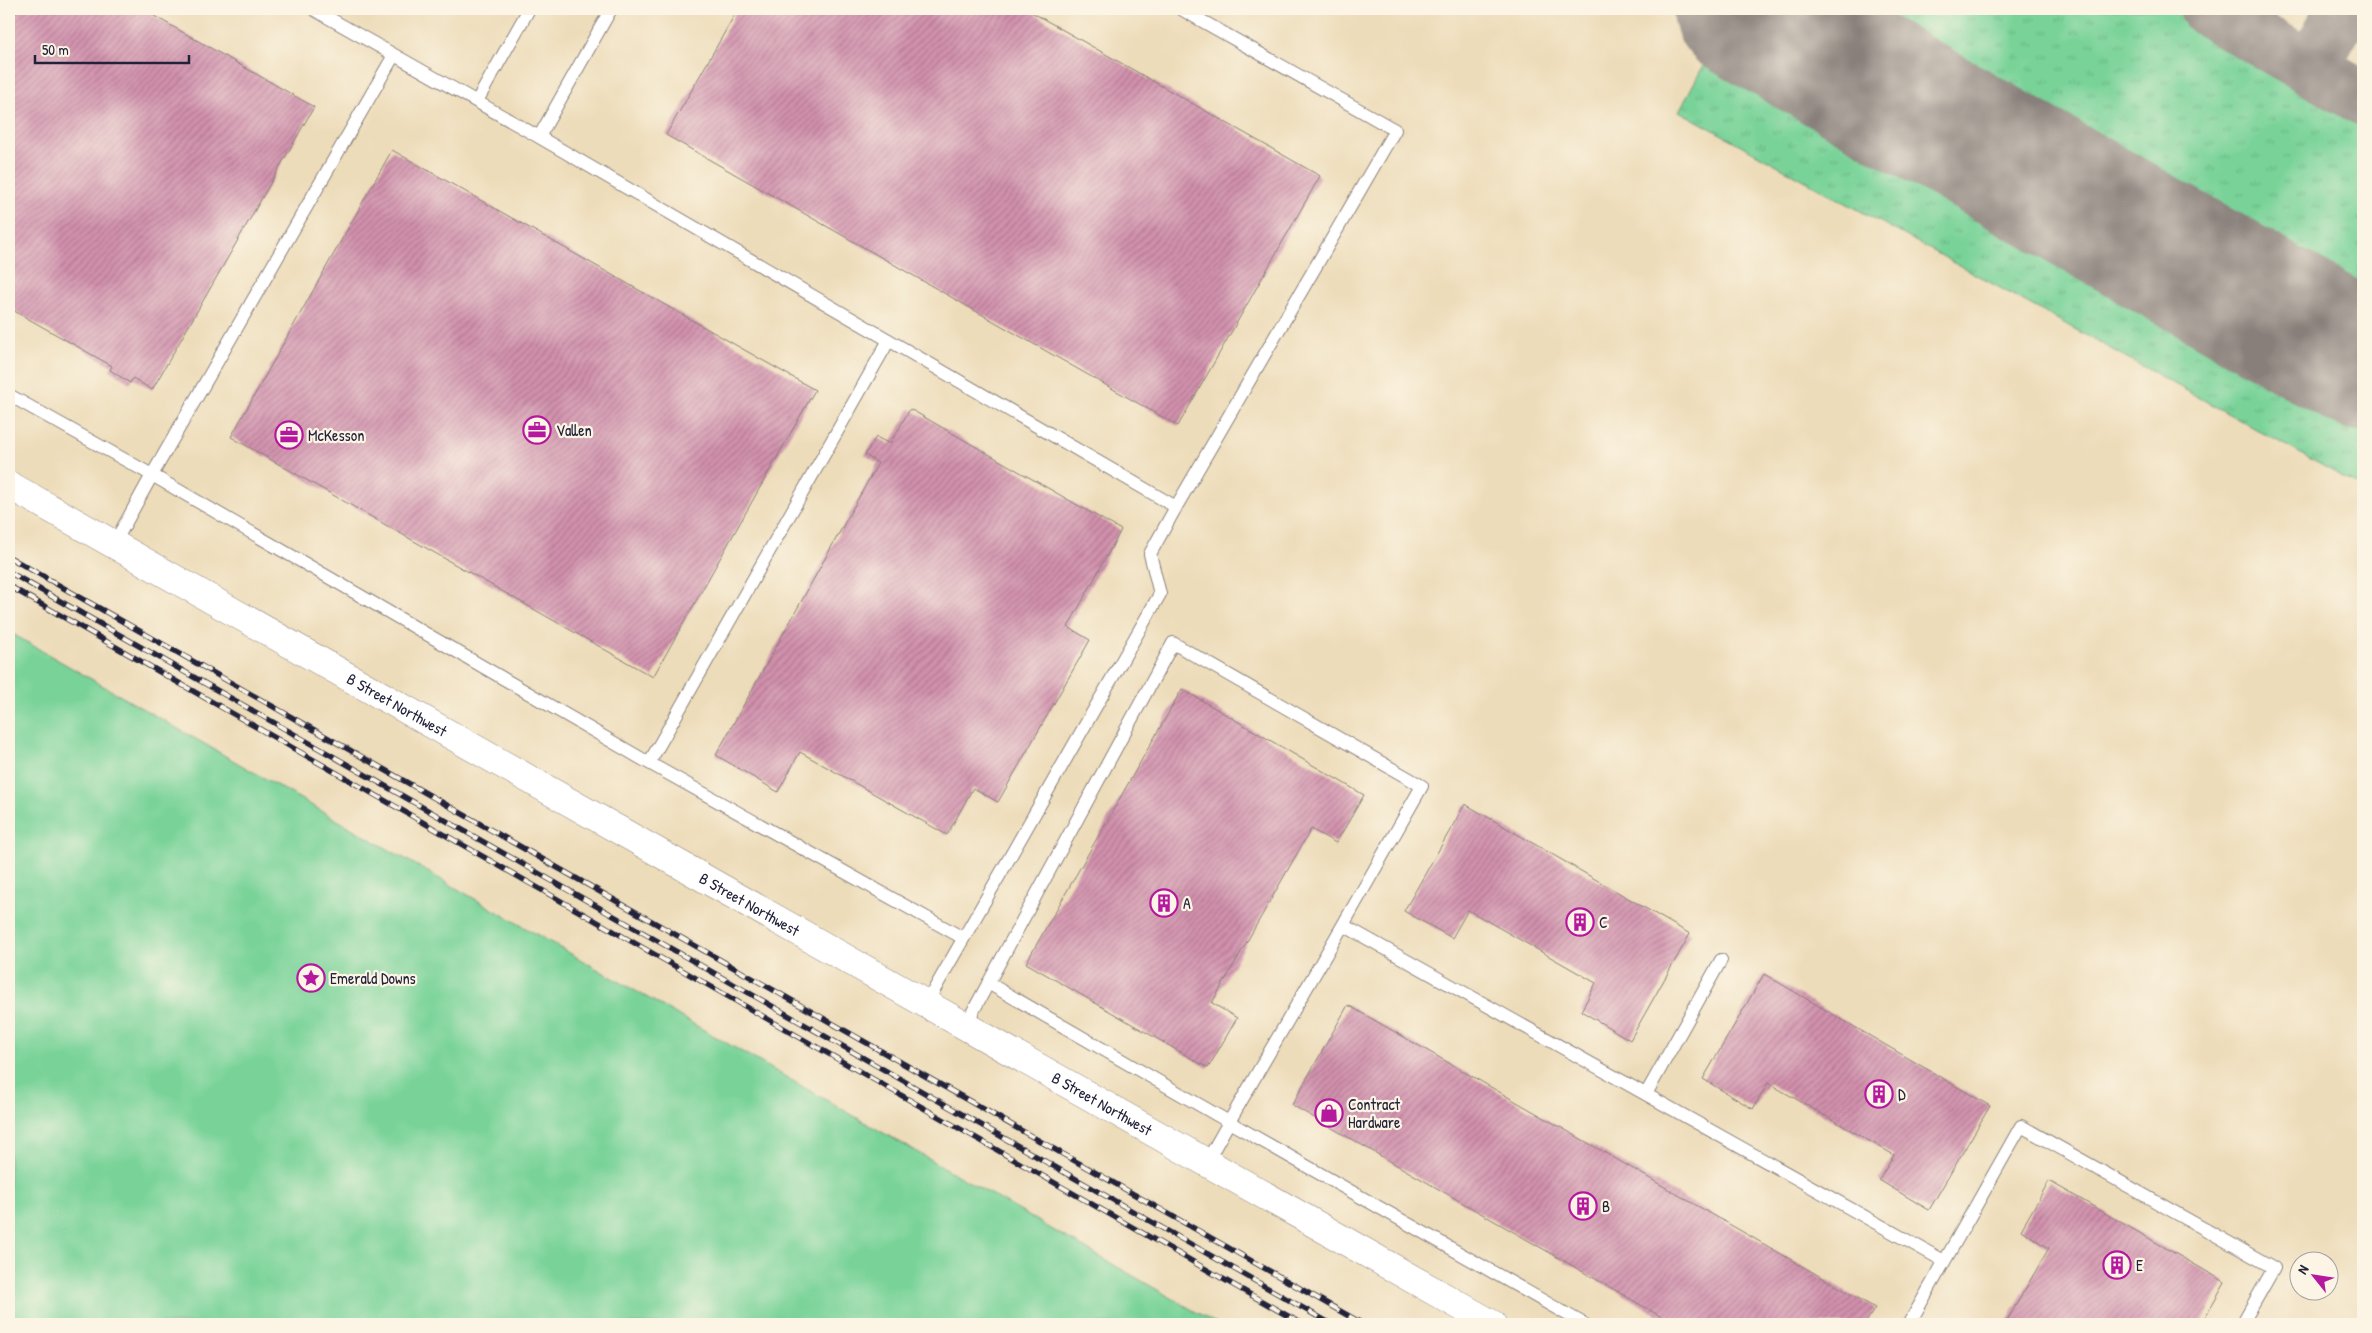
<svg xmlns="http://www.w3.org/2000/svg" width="2372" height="1333" viewBox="0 0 2372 1333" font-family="'Patrick Hand',sans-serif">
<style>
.grass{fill:url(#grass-tufts);stroke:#4e7a6a}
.garden{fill:#79d399;stroke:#4e7a6a}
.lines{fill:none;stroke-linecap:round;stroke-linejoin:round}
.taxiway{stroke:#887f7a;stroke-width:55}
.runway{stroke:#887f7a;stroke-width:138}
.building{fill:url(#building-hatch)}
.service-casing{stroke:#887f7a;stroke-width:14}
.tertiary-casing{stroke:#887f7a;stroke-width:29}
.service{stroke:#fff;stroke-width:12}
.tertiary{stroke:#fff;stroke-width:28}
.rail-casing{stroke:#22223b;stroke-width:5.5}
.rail{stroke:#fcf5e5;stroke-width:4;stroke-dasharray:11;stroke-linecap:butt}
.labels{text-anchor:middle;stroke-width:4.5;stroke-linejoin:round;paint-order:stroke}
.poi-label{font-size:16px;fill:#22223b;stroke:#fcf5e5;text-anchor:start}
.street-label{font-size:16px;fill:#22223b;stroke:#fcf5e5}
</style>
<defs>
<pattern id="grass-tufts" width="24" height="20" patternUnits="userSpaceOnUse" patternTransform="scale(1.25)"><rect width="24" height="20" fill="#79d399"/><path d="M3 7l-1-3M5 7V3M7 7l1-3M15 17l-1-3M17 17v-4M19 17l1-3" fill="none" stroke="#68b585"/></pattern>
<pattern id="building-hatch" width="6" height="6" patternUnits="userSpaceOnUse" patternTransform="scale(1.25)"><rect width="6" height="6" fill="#d291ad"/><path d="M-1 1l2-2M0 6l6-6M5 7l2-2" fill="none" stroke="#aa768e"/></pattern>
</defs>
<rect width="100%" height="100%" fill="#fcf5e5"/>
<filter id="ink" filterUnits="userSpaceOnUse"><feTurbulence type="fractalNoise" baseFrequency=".02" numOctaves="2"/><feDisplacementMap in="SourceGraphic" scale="10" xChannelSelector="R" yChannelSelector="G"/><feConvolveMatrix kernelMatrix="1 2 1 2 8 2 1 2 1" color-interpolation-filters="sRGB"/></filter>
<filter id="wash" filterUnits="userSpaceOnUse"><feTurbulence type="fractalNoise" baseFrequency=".0096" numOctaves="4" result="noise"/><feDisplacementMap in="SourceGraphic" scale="20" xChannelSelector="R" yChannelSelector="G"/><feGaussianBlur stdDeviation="1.12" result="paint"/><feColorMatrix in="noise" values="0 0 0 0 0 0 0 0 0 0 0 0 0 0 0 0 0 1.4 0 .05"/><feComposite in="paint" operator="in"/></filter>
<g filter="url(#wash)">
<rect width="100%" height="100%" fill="#eddcb9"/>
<path class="grass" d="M1884,9H2167L2363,118V314L1918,62L1891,31Z
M1720,35L1824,87L2363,402V488L1679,111Z"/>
<path class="garden" d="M9,632L1217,1324H9Z"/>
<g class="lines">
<path class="taxiway" d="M2207,9L2363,98
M1820,53L1844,9
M2311,68L2344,9"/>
<path class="runway" d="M1742,9L2363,362"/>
</g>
<g id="blocks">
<path class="building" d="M9,9H142L314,107L152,390L133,378L130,383L110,370L112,366L9,308Z
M738,9H1026L1320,176L1178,426L666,135Z
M392,150L815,390L653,677L231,437Z
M910,409L1121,530L1068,627L1090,640L998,802L973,788L947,835L800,752L778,792L716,755L878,463L865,455L876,437L890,444Z
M1182,689L1364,795L1336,843L1311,829L1212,1003L1237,1018L1208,1068L1026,963Z
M1465,804L1690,934L1630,1040L1581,1011L1596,983L1468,910L1452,938L1404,911Z
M1764,974L1990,1106L1929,1210L1879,1180L1894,1155L1768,1083L1753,1109L1703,1079Z
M1348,1005L1875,1308L1865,1324H1674L1292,1105Z
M2049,1181L2225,1282L2201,1324H2005L2049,1248L2021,1230Z"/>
</g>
</g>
<g filter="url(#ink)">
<use href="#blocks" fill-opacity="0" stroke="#887f7a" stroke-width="1"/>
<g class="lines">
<g class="service-casing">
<path id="service" d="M313,9L539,137L611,9
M394,55L152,475L649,763
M477,101L529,9
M539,137L1176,507L1395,130L1181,9
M889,340L649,763L963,938
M9,395L152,475L114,544
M1343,925L1229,1122L1584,1324
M988,983L1229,1122L1206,1163
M926,1004L1160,594L1150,554L1176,507
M965,1026L1173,643L1422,786L1343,925L1944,1261
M1646,1094L1721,960
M1909,1324L2021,1126L2274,1268L2242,1324"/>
</g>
<g class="tertiary-casing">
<g id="tertiary">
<path id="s1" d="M9,485L1492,1324"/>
</g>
</g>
<use href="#service" class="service"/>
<use href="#tertiary" class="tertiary"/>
<g class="rail-casing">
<path id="rail" d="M9,557L1363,1324
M9,572L1331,1324
M9,586L1302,1324"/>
</g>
<use href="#rail" class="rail"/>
</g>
</g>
<defs>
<g id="office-ring" transform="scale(1.4375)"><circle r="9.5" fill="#fcf5e5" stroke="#b5179e" stroke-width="1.5"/><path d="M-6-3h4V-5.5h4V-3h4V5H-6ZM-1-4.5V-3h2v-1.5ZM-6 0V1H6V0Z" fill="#b5179e"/></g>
<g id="building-ring" transform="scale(1.4375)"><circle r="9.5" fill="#fcf5e5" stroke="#b5179e" stroke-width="1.5"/><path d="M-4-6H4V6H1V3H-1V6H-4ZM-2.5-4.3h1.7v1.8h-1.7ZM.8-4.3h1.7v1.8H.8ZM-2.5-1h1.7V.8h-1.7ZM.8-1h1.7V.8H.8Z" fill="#b5179e"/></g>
<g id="sight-ring" transform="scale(1.4375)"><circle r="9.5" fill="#fcf5e5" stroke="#b5179e" stroke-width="1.5"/><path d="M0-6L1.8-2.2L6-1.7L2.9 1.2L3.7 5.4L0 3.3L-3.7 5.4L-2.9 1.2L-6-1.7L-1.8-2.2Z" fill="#b5179e"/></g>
<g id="shop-ring" transform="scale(1.4375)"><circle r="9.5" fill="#fcf5e5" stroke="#b5179e" stroke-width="1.5"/><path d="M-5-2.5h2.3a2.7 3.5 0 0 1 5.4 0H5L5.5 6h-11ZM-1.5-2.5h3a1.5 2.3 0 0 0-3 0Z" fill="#b5179e"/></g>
</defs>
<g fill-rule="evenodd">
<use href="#office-ring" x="537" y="430"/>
<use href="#office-ring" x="289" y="435"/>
<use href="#building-ring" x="1164" y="903"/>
<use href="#building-ring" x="1580" y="922"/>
<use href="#sight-ring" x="311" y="978"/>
<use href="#building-ring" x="1879" y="1094"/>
<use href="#shop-ring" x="1329" y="1113"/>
<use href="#building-ring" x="1583" y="1206"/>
<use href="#building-ring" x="2117" y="1265"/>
</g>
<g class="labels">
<g class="poi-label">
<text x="556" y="436">Vallen</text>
<text x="308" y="441">McKesson</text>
<text x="1183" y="909">A</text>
<text x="1599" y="928">C</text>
<text x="330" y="984">Emerald Downs</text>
<text x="1898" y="1100">D</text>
<text x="1348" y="1110">Contract<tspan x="1348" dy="18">Hardware</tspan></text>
<text x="1602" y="1212">B</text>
<text x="2136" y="1271">E</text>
</g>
<g class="street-label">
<text dy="6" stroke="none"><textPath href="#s1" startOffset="446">B Street Northwest</textPath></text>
<text dy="6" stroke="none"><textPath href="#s1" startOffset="851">B Street Northwest</textPath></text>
<text dy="6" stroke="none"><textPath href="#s1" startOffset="1256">B Street Northwest</textPath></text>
</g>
</g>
<rect width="2372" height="1333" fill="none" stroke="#fcf5e5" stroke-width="30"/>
<g transform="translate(2314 1276) rotate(300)"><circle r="24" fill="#fcf5e5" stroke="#a5a1a1"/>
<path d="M0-4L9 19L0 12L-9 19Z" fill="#b5179e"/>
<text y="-8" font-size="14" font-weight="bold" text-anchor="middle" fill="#22223b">N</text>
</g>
<path d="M35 55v8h154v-8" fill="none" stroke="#22223b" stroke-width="2.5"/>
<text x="42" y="55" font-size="15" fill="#22223b" stroke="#fcf5e5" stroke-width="4" paint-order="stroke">50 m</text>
</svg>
